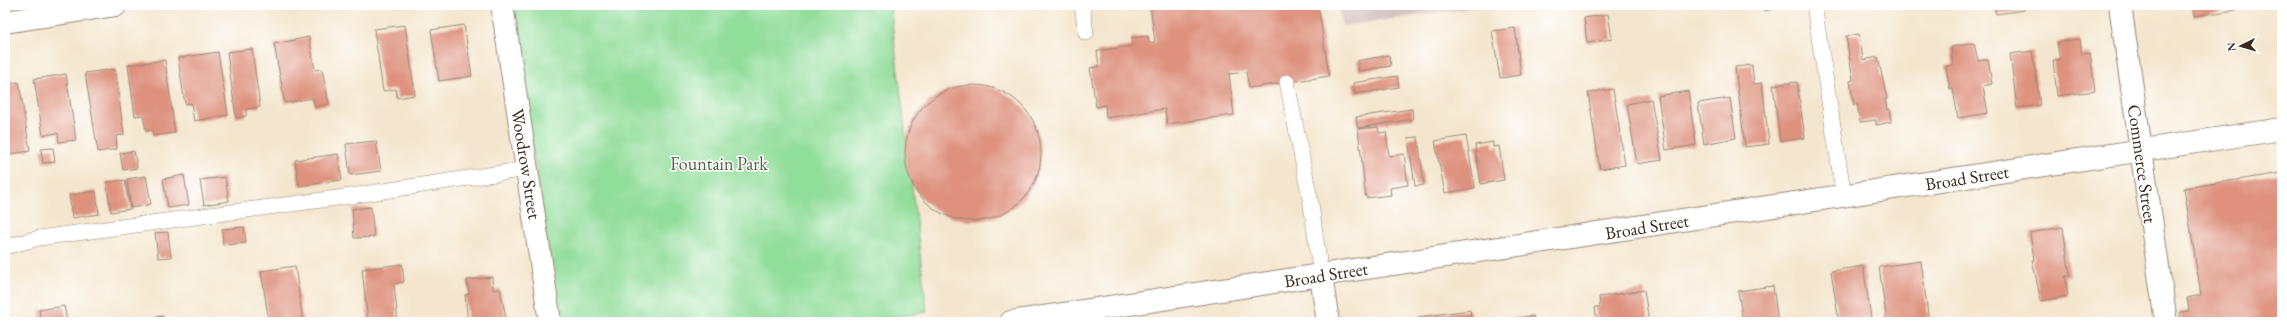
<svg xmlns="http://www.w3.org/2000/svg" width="2287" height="327" viewBox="0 0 2287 327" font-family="'EB Garamond',serif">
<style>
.industrial{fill:#d1bfbe}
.green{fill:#91dd9a;stroke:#66845c}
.building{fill:#de927e}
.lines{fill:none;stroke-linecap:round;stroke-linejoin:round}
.service-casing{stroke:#988876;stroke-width:16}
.minor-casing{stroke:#988876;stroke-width:24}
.service{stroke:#fff;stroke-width:15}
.minor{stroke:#fff;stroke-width:22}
.labels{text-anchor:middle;stroke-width:3;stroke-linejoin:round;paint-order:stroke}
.street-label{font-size:18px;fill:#3b2a1e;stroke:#fff}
.park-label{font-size:18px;fill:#556043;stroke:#fff}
</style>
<rect width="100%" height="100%" fill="#fff"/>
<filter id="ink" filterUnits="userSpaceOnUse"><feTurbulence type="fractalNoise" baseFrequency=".025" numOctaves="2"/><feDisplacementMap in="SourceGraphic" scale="8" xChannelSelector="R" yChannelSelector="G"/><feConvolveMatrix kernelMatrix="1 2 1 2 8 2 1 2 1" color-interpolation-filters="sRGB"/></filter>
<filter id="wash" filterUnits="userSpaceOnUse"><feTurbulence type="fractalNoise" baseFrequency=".012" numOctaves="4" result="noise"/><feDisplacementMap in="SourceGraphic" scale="16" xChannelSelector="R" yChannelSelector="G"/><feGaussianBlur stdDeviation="0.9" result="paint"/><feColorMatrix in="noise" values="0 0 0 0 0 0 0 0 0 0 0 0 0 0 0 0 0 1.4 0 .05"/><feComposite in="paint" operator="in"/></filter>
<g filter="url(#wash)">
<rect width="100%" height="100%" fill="#f4e6ce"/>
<path class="industrial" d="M1338,5H1492L1342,26Z"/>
<path class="green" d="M511,5H890L927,312L857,322H559Z"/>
<g id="blocks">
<path class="building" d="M1150,5H1318L1329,76L1249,88L1246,72L1229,74L1234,115L1167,124L1165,109L1106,118L1105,105L1096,107L1090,68L1099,67L1097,51L1132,46L1131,38L1148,36L1149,43L1155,42Z
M1763,5H1785V6L1764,11Z
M1994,5H2023L2024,10L1996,14Z
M2192,5H2263V6L2194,16Z
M1608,14L1612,39L1587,43L1584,18Z
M405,25L415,95L397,98L396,89L383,91L374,29Z
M464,25L472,76L439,81L431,30Z
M1515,28L1521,75L1500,78L1492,31Z
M1859,34L1863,60L1878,57L1887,99H1885L1887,110L1889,109L1891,122L1876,125V120L1860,122L1857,104L1854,105L1850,81L1853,80L1846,36Z
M309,37L315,70L322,69L329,104L315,107L313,98L285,103L274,44Z
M2080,39L2082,54L2090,53L2095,91L2057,96L2053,60H2060L2057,42Z
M1974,43L1978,61L1988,59L1992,84L1983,86L1988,113L1958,118L1953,89H1950L1946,66L1953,65L1951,47Z
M252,49L260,107L246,109V116L236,118L227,52Z
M2032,51L2040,105L2017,108L2010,54Z
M218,52L228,115L194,121L191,103L185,104L178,58Z
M1389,55L1391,66L1359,71L1357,61Z
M165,60L175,133L153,136L152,130L146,131L143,115L135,116L128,65Z
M1752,65L1754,84L1762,83L1769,144L1745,147L1735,67Z
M115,69L124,135L116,136L117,149L98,152L85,73Z
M66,74L76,140L59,142L58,133L43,135L34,79Z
M1397,76L1399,87L1355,94L1353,83Z
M19,82L30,151L5,155V84Z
M1797,82L1805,138L1780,141L1773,85Z
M905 153a68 68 0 1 1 136 0a68 68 0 1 1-136 0Z
M1613,89L1625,165L1600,169L1588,93Z
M1688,91L1696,145L1666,150L1658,96Z
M1730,98L1736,138L1704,144L1698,103Z
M1651,99L1662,160L1637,164L1627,104Z
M1412,109L1413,119L1358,128L1356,117Z
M1378,127L1379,133L1386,132L1389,156L1404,154L1408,185L1390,188L1391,195L1366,198L1358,129Z
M1466,136L1475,188L1445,193L1435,141Z
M1418,137L1424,185L1415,186L1408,138Z
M376,141L381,171L350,175L346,144Z
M1493,142V147L1499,146L1504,180L1481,184L1475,145Z
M53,148L55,162L43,163L41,149Z
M134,151L137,168L123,170L120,153Z
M338,154L342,180L299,186L295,160Z
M2282,173V322H2181L2180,312L2189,311L2187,298L2201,295L2184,188Z
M184,175L189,205L168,208L163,179Z
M146,176L151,204L131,208L127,179Z
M225,177L229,201L204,205L200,180Z
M125,180L130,209L111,212L106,182Z
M96,191L99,214L72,218L69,195Z
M371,207L374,237L354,238L352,209Z
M244,227L246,243L223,245L222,229Z
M2063,227L2070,276H2065L2068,296L2041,301L2032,260H2034L2030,233Z
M168,232L171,257L158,258L155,233Z
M1921,261L1929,322H1887L1879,267Z
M402,264L404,282L394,284L398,322H368L362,269Z
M295,266L303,322H269L261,271Z
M1863,266L1871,317L1860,319L1861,322H1839L1831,271Z
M492,277L493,290L500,289L507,322H468L465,295L469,294L467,280Z
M1773,286L1778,322H1743L1738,291Z
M1644,290L1649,322H1597L1595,307H1600L1599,297Z
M64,306L67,320L41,322L39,310Z
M1470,310L1472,322H1418V317Z
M163,316L164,322H128V321Z
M1533,316L1534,322H1497V321Z"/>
</g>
</g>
<g filter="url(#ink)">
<use href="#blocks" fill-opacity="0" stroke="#988876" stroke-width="1"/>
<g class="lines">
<g class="service-casing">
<path id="service" d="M1082,5L1086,33
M1814,5L1844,197
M1287,82L1311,204L1321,276
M5,247L39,238L344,197L527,169"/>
</g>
<g class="minor-casing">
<path id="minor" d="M502,5L550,322
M2120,5L2166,322
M5,22L116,5
M1321,276L1328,322
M1011,322L2282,129"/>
</g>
<use href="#service" class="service"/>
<use href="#minor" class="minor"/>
</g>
</g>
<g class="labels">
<g class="street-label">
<text transform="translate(526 164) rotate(81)" y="6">Woodrow Street</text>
<text transform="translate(2142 164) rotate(82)" y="6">Commerce Street</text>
<text transform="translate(1967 178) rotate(-9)" y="6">Broad Street</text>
<text transform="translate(1647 227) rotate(-9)" y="6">Broad Street</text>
<text transform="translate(1326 275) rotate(-9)" y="6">Broad Street</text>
</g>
<g class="park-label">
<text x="719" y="170">Fountain Park</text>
</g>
</g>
<rect width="2287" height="327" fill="none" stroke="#fff" stroke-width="20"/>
<g transform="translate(2241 46) rotate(265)" stroke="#ffffff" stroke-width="3" paint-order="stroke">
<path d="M0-3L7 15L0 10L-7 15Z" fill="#3b2a1e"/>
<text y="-6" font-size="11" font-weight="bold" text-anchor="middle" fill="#3b2a1e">N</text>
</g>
</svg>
